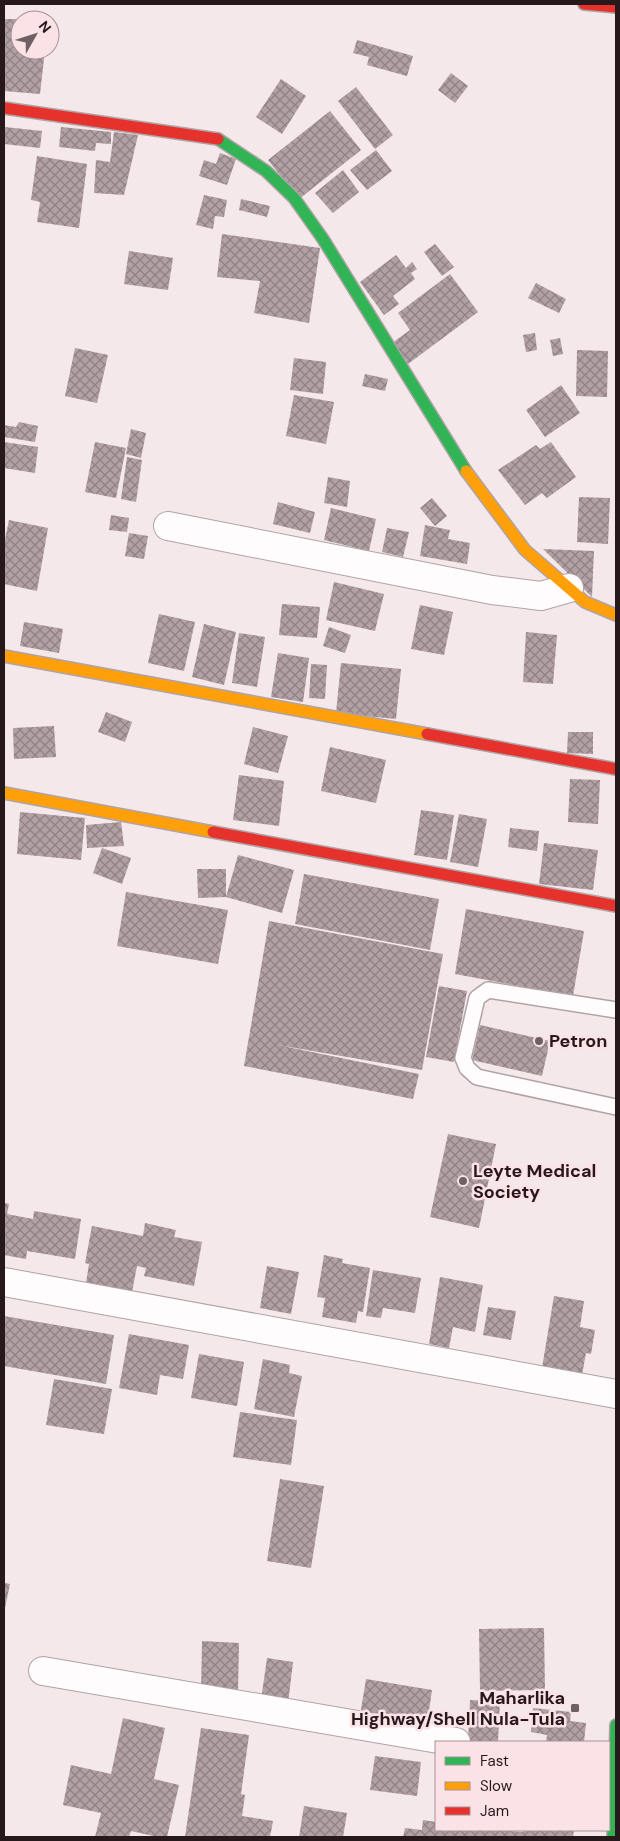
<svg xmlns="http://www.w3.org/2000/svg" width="620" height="1841" viewBox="0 0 620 1841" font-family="'DM Sans',sans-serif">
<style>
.building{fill:url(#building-cross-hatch)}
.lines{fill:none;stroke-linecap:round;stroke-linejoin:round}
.lane-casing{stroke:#b0a3a5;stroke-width:18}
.street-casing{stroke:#b0a3a5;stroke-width:30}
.fast-casing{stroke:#b0a3a5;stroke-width:14}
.slow-casing{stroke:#b0a3a5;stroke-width:14}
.jam-casing{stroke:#b0a3a5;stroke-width:14}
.lane{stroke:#fefcfc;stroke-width:15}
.street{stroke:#fefcfc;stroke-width:28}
.fast{stroke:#30b455;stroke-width:11}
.slow{stroke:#ff9f0a;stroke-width:11}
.jam{stroke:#e5322d;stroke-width:11}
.poi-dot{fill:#6f6163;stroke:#fbe2e6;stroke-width:2}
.labels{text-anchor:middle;stroke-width:5;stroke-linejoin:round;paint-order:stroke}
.poi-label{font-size:18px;font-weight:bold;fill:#27181b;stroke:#fbe2e6;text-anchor:start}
</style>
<defs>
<pattern id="building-cross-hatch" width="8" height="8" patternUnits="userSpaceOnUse" patternTransform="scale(1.25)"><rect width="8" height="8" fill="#b1a0a4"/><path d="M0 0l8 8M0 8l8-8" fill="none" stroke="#908185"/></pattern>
</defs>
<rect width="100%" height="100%" fill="#f5e8ea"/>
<path class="building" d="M4,19H18V39H20V50H45L40,94L4,91Z
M357,40L413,56L407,76L367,65L369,57L353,53Z
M451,73L468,86L455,103L438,90Z
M281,79L306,96L282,134L256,117Z
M356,87L393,135L375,149L338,101Z
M330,111L361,150L299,199L268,160Z
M5,127L42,131L40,148L4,144Z
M61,127L111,132V144L96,143L95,151L59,147Z
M114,132L138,135L124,195L94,193L96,160L110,162Z
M376,150L392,171L367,190L350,170Z
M220,153L236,159L227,185L199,176L204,160L216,164Z
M37,156L87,164L79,228L37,222L40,202L31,200Z
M343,170L359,192L333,213L315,193Z
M204,195L227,200L224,217L215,216L213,229L196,225Z
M241,199L270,206L267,217L239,210Z
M222,234L320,248L309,323L254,313L260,281L217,277Z
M435,244L454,267L442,276L424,252Z
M129,251L173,258L168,290L124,284Z
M396,255L406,268L412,262L417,269L411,273L415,279L393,296L399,304L384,315L360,282Z
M450,274L478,312L408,364L392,343L410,330L398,313Z
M536,283L566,299L559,313L528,298Z
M535,333L537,350L526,352L523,335Z
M560,338L563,354L553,356L550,340Z
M75,348L108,355L97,403L65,396Z
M577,350L608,351L607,397L576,396Z
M294,358L326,362L323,394L290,390Z
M365,374L388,379L385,391L362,386Z
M561,385L580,413L545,437L526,410Z
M294,395L334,402L326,444L286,436Z
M19,422L38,426L35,442L4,437V425L16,427Z
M131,429L146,433L141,458L126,454Z
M4,442L38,447L35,473L4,468Z
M95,442L126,448L116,498L85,492Z
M551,442L576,477L547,498L542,493L525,505L498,470L536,445L540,449Z
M127,457L142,460L136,502L121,499Z
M328,477L350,481L347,507L324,503Z
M579,497L610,498L608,544L577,542Z
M432,498L447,516L435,526L420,508Z
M278,502L315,512L310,533L273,524Z
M331,508L376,519L369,551L324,540Z
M111,515L129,518L127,532L109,530Z
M9,520L48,528L37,591L4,584V544Z
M425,525L450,530L448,539L470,543L467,564L420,556Z
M387,528L409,532L403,557L382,552Z
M129,533L148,536L144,559L125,556Z
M543,549L594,551L592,597Z
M334,582L384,594L375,631L326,620Z
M282,604L320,607L317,638L279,635Z
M420,605L453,612L444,655L411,649Z
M159,614L195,622L184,671L148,663Z
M24,622L63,629L59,653L20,646Z
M204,624L236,632L224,685L192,677Z
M329,627L351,635L345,653L323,646Z
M526,632L557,635L553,684L523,682Z
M239,633L265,637L257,687L232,683Z
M278,653L309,658L303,702L271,697Z
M341,663L401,669L396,719L336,713Z
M311,664L327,665L325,699L309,698Z
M106,712L132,722L125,742L98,732Z
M54,726L56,757L14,759L13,728Z
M253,727L288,736L278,773L244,764Z
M568,732H593V754L567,753Z
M330,747L386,760L376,803L321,791Z
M239,775L284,781L279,826L233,820Z
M570,779L600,780L598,824L568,822Z
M421,810L454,815L447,860L414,855Z
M20,812L85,818L81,860L17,854Z
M459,814L487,819L478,867L450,862Z
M121,822L124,846L87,848L86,825Z
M510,828L539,831L537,851L508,847Z
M544,843L598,850L593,890L539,884Z
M102,848L131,858L122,884L93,873Z
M238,855L294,870L282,913L226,897L198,898L197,869H226V897Z
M304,874L439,899L430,950L295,924Z
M126,892L228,910L218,964L117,946Z
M466,909L584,931L573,996L455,974Z
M269,921L443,954L422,1070L278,1045L419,1074L413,1099L244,1066Z
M439,986L467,991L454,1062L426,1057Z
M480,1025L550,1041L542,1076L472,1060Z
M448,1134L496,1144L479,1228L430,1217Z
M4,1203L9,1204L7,1214L33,1219L34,1211L81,1219L75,1259L27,1251L26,1259L4,1255Z
M145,1223L176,1230L174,1237L202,1242L194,1286L144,1276L146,1268L137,1266L132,1292L86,1283L89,1264L85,1263L92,1226L143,1236Z
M324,1255L343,1259L342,1263L370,1268L363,1312L358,1311L356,1323L322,1317L325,1298L317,1297Z
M267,1266L299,1272L291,1314L260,1308Z
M373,1270L421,1278L415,1313L383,1308L381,1318L366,1316Z
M440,1277L483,1285L475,1332L453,1327L449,1348L429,1344Z
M554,1296L584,1301L580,1327L595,1330L591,1354L586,1353L582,1375L542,1368Z
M488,1307L516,1311L511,1340L483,1335Z
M4,1316L114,1335L106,1384L4,1366Z
M129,1334L189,1345L183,1379L160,1375L157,1395L119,1388Z
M199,1354L244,1362L237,1406L191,1398Z
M263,1359L290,1365L289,1373L302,1376L294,1417L254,1409Z
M54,1379L112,1389L104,1434L46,1425Z
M240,1412L297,1420L291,1465L233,1457Z
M280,1479L324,1486L311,1568L267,1561Z
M4,1583L10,1584L5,1608L4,1607Z
M544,1628L545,1690L480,1691L479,1629Z
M202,1641L239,1643L238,1694L201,1693Z
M267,1658L293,1662L288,1704L261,1700Z
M366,1679L432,1690L426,1732L359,1722Z
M470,1700L500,1701L498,1742H468Z
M533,1708L571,1712L570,1721L586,1723L584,1742H546L547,1735L531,1732Z
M123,1718L165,1728L154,1779L179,1785L167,1837H158L131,1831L129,1837H95L101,1813L63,1805L71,1765L111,1774Z
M201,1728L249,1735L241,1794L245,1795L242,1816L273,1821L270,1837H185Z
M375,1756L421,1762L417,1796L370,1790Z
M304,1806L347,1813L343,1837H299Z
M423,1820L436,1822V1830H501L523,1832V1830H574L573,1837H403L405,1828L422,1830Z"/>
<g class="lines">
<g class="lane-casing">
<path id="lane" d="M616,1010L488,990L477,998L463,1058L467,1068L477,1077L616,1107"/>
</g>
<g class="street-casing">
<path id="street" d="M168,526L492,590L541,596L569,588
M4,1282L616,1394
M43,1671L456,1742"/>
</g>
<g class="fast-casing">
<path id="fast" d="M218,139L266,171L294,198L323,239L466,471
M613,1837L616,1725"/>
</g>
<g class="slow-casing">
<path id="slow" d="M466,471L525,550L585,602L616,615
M4,656L427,734
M4,793L213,832"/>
</g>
<g class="jam-casing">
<path id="jam" d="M584,4L616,7
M4,108L218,139
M427,734L616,769
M213,832L616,906"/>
</g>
<use href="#lane" class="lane"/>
<use href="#street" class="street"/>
<use href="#fast" class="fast"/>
<use href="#slow" class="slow"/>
<use href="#jam" class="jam"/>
</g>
<g class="poi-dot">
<circle cx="539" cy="1041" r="5"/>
<circle cx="463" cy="1181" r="5"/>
<rect x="570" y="1703" width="10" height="10" rx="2.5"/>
</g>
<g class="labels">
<g class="poi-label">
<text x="549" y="1047">Petron</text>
<text x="473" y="1177">Leyte Medical<tspan x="473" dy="21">Society</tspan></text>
<text x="565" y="1704" text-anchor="end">Maharlika<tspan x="565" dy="21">Highway/Shell Nula-Tula</tspan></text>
</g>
</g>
<rect width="620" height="1841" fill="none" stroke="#27181b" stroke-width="10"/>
<rect x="435" y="1741" width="175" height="90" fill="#fbe2e6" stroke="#a69195"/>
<rect x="445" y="1757" width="25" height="8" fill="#30b455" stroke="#a69195"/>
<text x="480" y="1766" font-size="15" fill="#27181b">Fast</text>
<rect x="445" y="1782" width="25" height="8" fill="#ff9f0a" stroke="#a69195"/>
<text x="480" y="1791" font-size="15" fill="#27181b">Slow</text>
<rect x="445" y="1807" width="25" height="8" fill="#e5322d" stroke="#a69195"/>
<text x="480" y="1816" font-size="15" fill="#27181b">Jam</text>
<g transform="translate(35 35) rotate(51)"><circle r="24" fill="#fbe2e6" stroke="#a69195"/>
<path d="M0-4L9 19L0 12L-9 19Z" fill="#6f6163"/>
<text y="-8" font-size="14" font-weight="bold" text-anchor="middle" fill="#27181b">N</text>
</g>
</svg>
